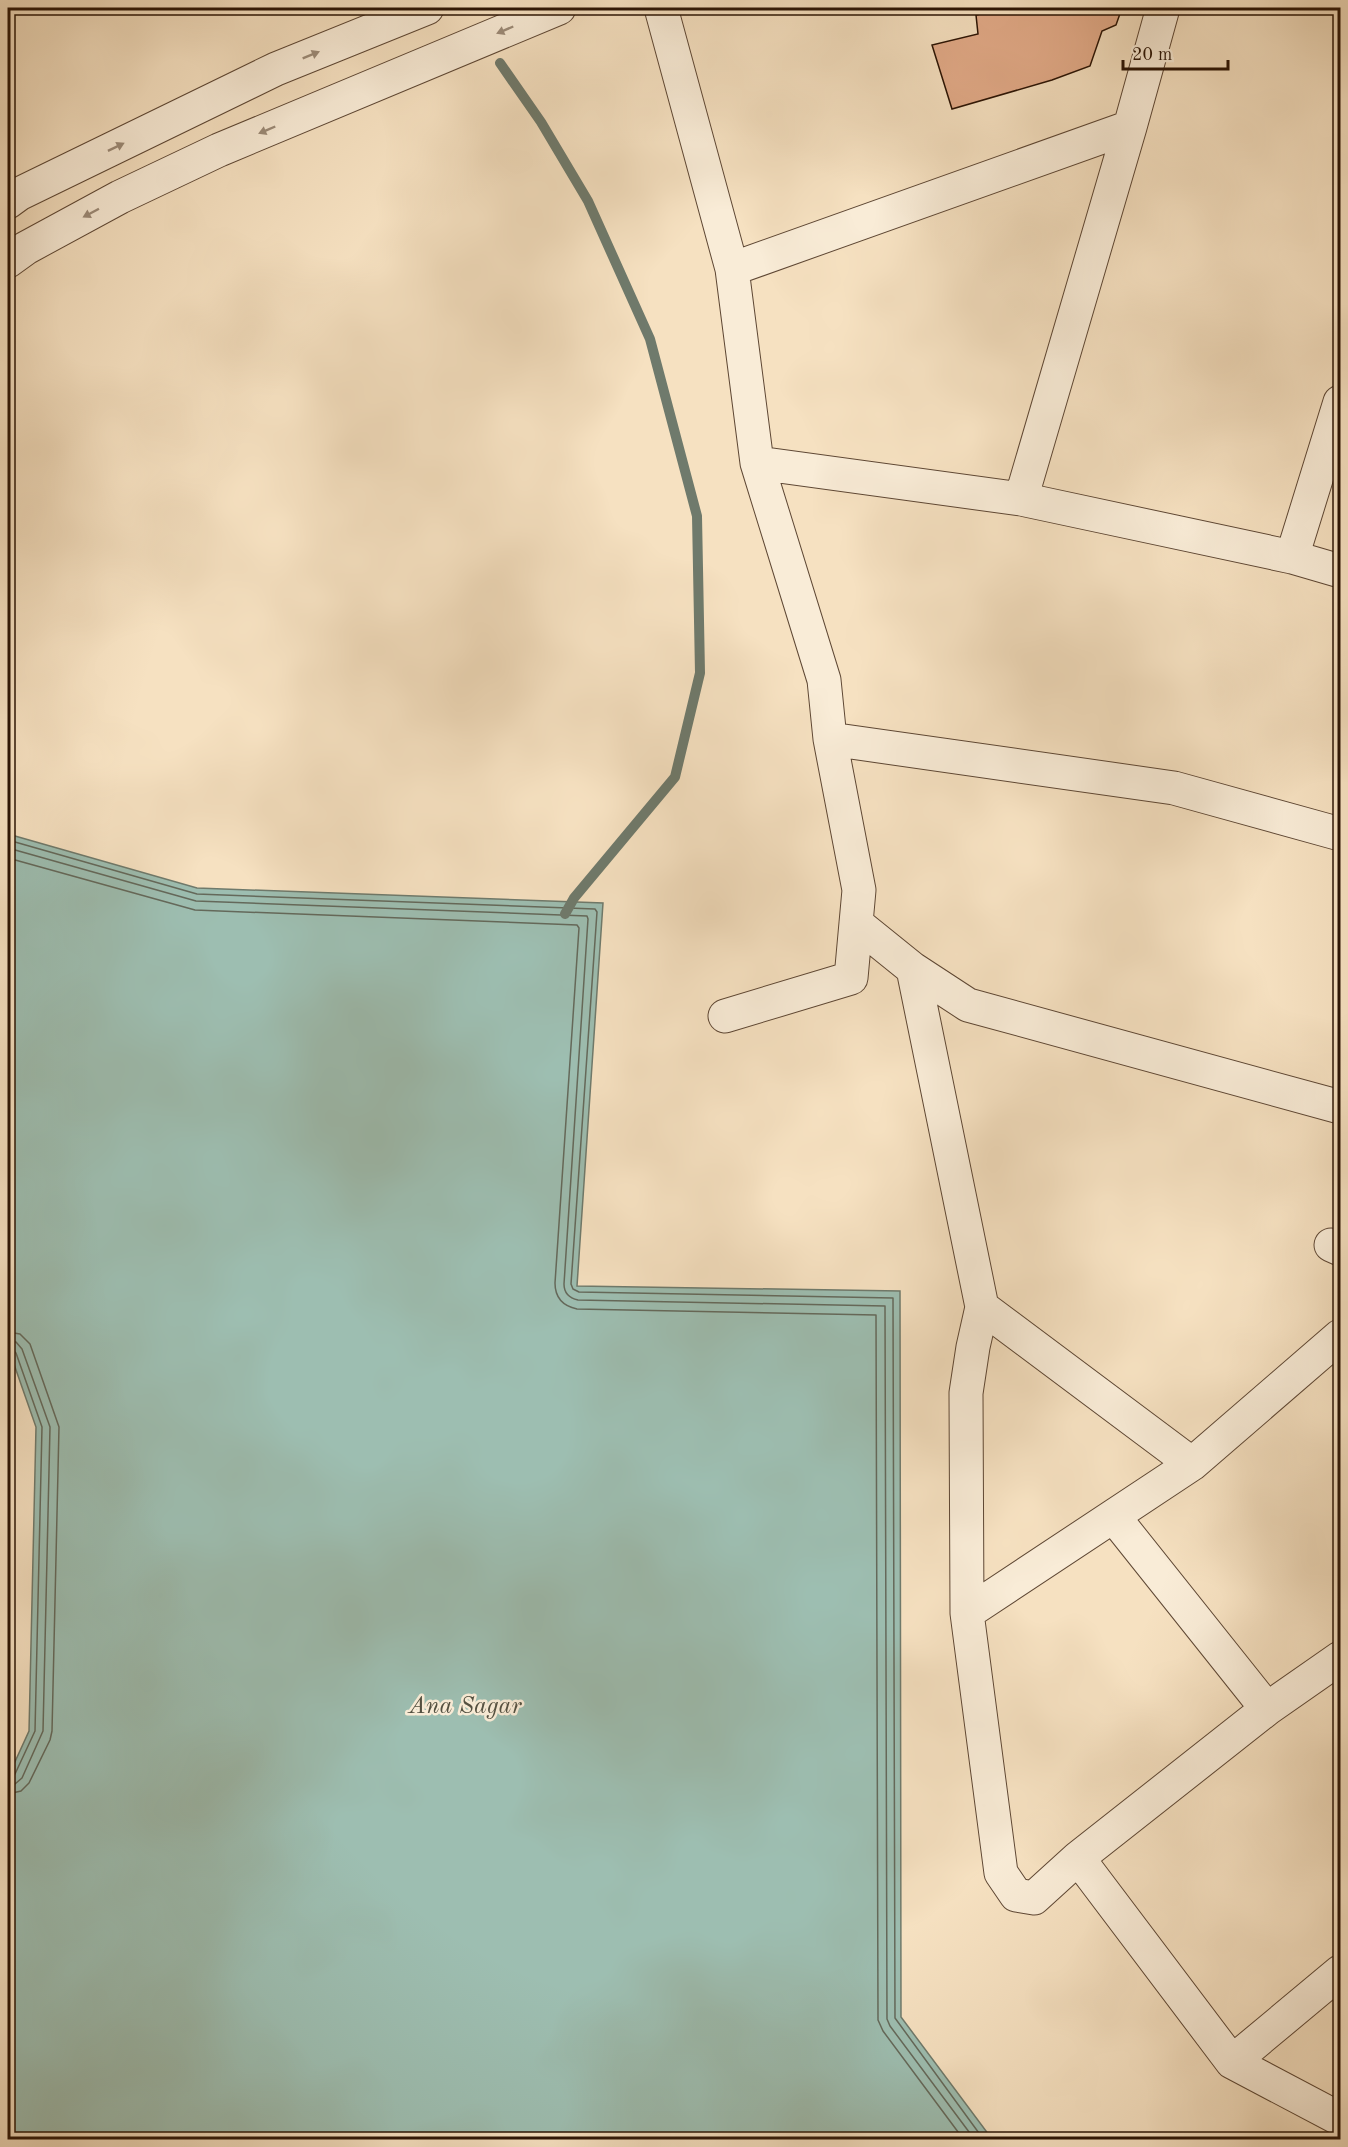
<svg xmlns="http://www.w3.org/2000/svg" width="1348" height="2147" viewBox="0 0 1348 2147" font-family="'Old Standard TT',serif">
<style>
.water{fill:#9dbeb1;stroke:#6f7a6c;stroke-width:1.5}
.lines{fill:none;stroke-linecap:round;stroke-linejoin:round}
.shore{stroke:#64695b;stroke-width:1.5}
.stream{stroke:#6f7a6c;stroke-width:10}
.building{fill:#e2ab89;stroke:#2b1405;stroke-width:1.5}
.minor-casing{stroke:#5e4734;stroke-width:35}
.tertiary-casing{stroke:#5e4734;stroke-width:35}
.minor{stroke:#f9ecd7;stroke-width:33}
.tertiary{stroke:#f9ecd7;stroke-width:33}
.oneway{fill:#9c8b78}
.labels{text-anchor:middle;stroke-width:5;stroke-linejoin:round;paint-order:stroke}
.water-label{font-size:24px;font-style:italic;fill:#535041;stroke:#f9ecd7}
</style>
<rect width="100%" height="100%" fill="#f6e1c1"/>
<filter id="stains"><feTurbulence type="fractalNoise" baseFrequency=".00333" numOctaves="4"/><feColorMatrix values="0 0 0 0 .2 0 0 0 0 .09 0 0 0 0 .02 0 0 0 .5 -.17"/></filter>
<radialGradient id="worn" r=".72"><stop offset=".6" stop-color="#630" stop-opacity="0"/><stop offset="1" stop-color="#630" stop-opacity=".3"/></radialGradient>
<path class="water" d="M8,834L197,888L603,903L577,1286L900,1291L901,2017L992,2139H8V1777L29,1731L36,1427L8,1347Z"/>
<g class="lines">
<path class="shore" d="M8,840L197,894L595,909L597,912L571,1284L573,1289L579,1292L893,1298L895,2018L984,2140
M8,848L196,901L587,916L588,919L564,1284C564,1293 569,1298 578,1300L885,1306L887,2019L890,2026L975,2140
M8,858L195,910L577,925L579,928L555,1283C555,1297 563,1306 577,1309L876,1315L878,2020L883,2031L964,2140
M8,1332L20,1334L30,1344L59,1427L52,1731L50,1740L29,1783L21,1791L8,1794
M8,1341L16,1342L22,1349L50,1427L43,1731L22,1778L15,1784L8,1785
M8,1348L12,1349L16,1353L42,1427L35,1731L15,1774L8,1777"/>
<path class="stream" d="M500,63L541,122L588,201L650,339L697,516L700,673L675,777L574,898L565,914"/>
</g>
<path class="building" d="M1007,8H1122L1116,25L1102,31L1090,66L1052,80L952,109L932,45L978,34L976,15Z"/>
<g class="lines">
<g class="minor-casing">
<path id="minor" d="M661,8L732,269L757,463L824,680L830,739L859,890L851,978L725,1016
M732,269L1130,127
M757,463L1021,499L1292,557L1340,571
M1021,499L1130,127L1163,8
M1292,557L1340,402
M830,739L1174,788L1340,834
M856,923L913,969L968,1005L1340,1107
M913,969L982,1307L1192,1464
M1331,1245L1340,1249
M982,1307L973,1347L966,1393L967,1613L1001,1873L1016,1895L1034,1898L1078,1858
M1114,1517L1267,1709
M967,1613L1192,1464L1340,1336
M1340,1658L1267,1709L1078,1858L1232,2062L1340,2119
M1232,2062L1340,1972"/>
</g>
<g class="tertiary-casing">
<path id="tertiary" d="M8,202L19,194L276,69L427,8
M8,261L26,248L120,197L219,150L559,8"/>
</g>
<use href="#minor" class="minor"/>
<use href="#tertiary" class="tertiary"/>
</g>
<defs><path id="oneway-solid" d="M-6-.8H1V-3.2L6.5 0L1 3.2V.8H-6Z" transform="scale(1.5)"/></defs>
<g class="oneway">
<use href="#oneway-solid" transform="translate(505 30) rotate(157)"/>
<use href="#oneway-solid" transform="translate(311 55) rotate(-22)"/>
<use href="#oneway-solid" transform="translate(267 130) rotate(157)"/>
<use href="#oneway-solid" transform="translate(116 147) rotate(-26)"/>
<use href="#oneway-solid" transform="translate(91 213) rotate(152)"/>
</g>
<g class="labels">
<g class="water-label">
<text x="465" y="1713">Ana Sagar</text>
</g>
</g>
<rect width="1348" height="2147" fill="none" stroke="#f6e1c1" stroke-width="30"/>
<rect x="9" y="9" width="1330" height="2129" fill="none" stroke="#2b1405" stroke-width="3"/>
<rect x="15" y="15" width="1318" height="2117" fill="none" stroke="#2b1405" stroke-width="1.5"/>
<path d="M1123 60v9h105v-9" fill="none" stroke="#2b1405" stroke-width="3"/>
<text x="1132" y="60" font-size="18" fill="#2b1405" stroke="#f9ecd7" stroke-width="4.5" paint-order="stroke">20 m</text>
<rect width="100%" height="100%" filter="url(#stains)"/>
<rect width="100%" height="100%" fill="url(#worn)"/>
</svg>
